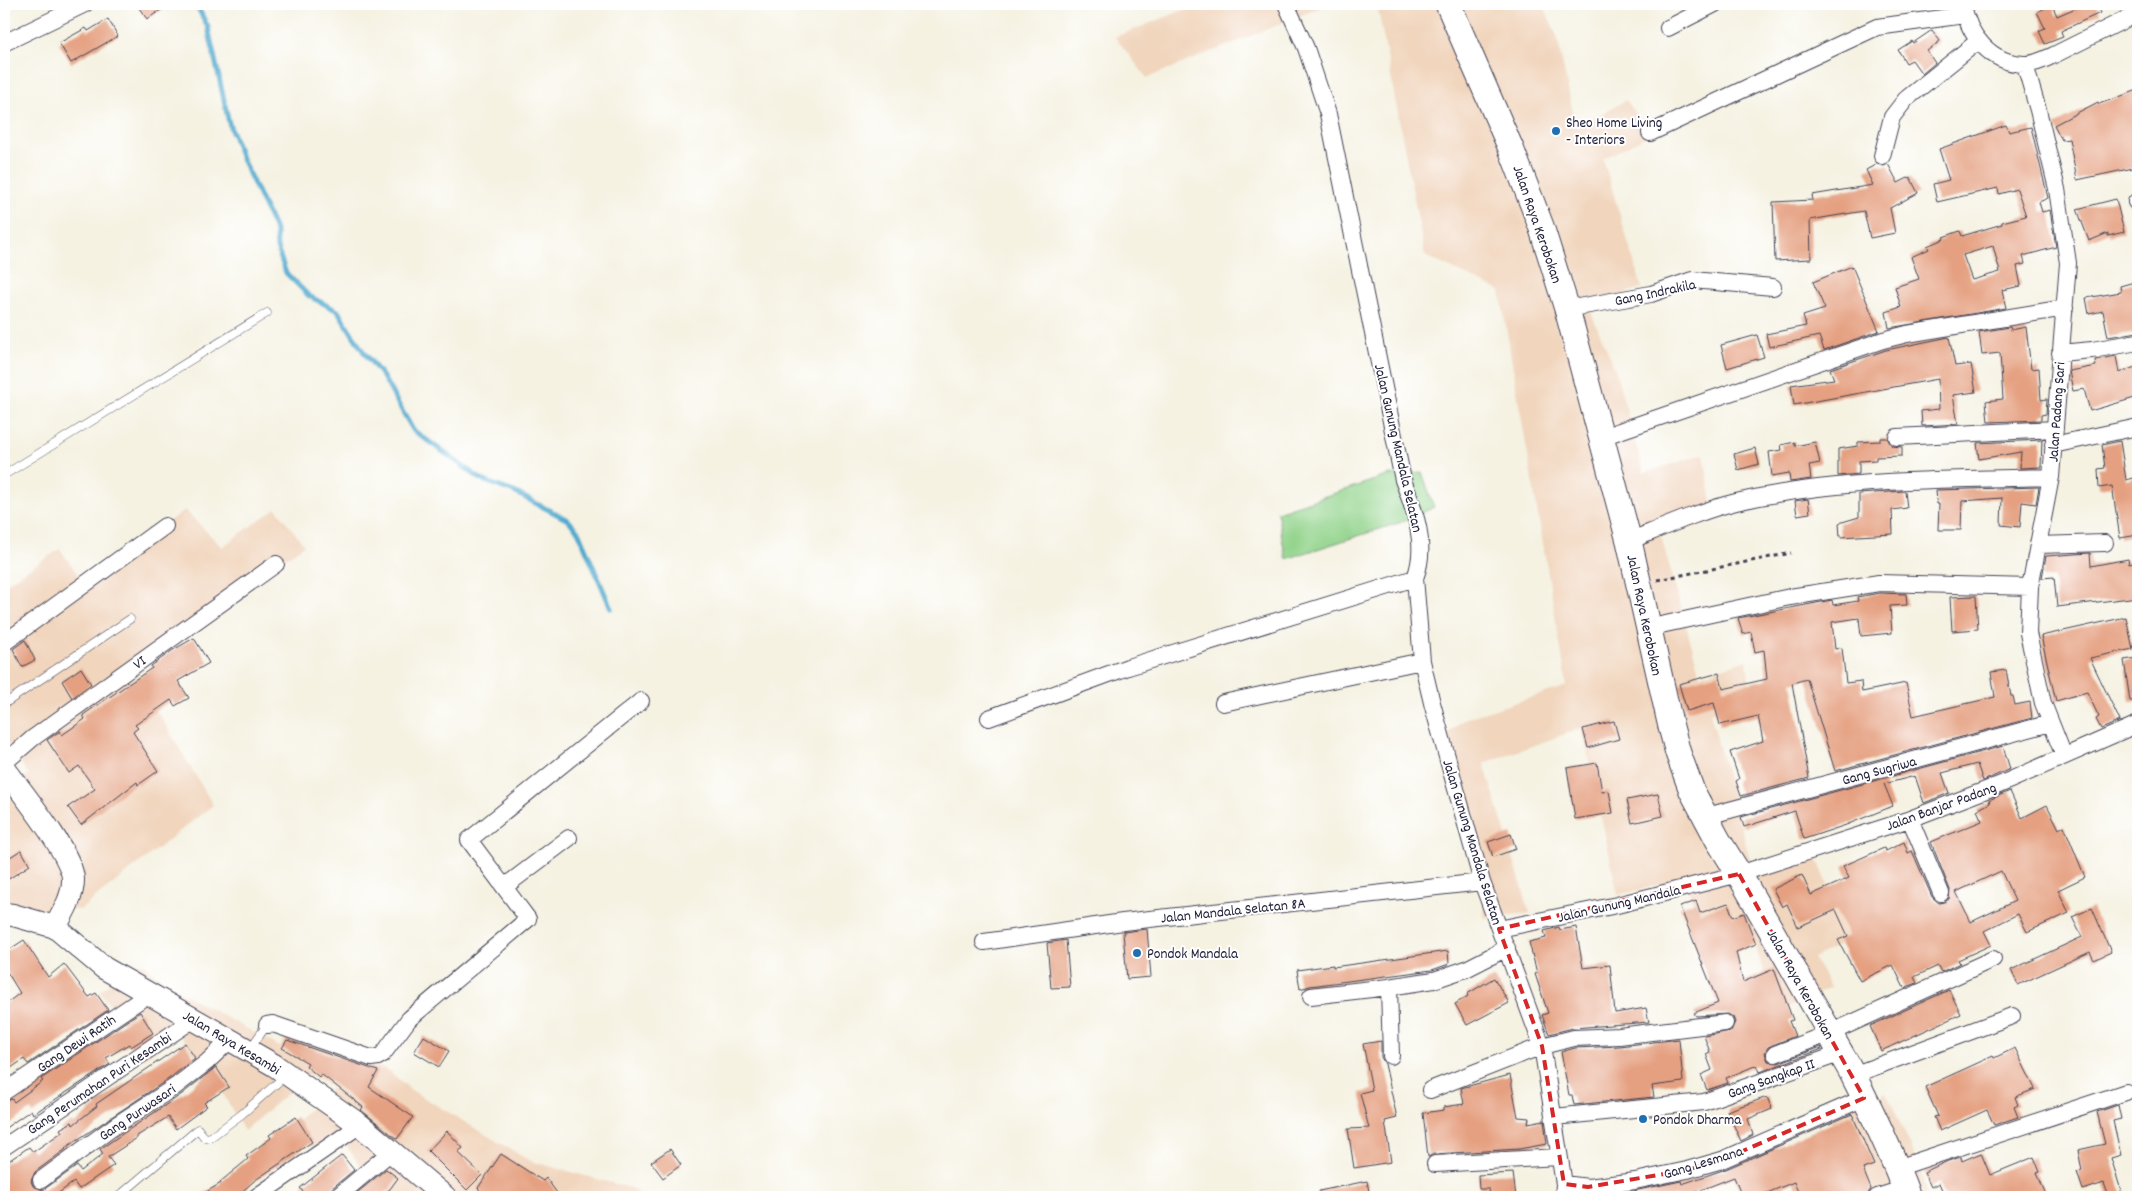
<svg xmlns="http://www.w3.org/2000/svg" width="2142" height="1201" viewBox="0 0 2142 1201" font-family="Dekko,sans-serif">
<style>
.built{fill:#f1d5bd}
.green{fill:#91d38a;stroke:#5a7a62}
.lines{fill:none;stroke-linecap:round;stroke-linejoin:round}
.stream{stroke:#52aacf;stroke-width:5}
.building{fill:#e5a081;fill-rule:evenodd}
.lane-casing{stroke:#424154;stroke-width:9}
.street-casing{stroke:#424154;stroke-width:18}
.secondary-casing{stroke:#424154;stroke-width:24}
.primary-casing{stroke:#424154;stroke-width:27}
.path{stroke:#424154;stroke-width:3;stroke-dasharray:4 4;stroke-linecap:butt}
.lane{stroke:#fff;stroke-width:8}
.street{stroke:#fff;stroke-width:16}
.secondary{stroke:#fff;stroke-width:22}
.primary{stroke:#fff;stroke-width:25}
.marked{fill:none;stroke:#d62828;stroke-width:4;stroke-dasharray:10 6;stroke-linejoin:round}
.poi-dot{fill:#1f6fb2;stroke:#fff;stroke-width:2}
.labels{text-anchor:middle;stroke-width:4;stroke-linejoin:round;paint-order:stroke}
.poi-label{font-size:15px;fill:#22223b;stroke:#fff;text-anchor:start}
.street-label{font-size:15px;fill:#22223b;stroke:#fff}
</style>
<rect width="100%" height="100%" fill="#fff"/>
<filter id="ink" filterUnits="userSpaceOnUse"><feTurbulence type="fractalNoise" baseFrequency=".02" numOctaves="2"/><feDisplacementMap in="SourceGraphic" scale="10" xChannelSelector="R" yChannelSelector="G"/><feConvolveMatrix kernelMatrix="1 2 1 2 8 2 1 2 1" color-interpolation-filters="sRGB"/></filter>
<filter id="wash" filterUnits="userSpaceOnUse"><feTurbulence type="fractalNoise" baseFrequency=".0096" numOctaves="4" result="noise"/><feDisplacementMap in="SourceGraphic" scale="20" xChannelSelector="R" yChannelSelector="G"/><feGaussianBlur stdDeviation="1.12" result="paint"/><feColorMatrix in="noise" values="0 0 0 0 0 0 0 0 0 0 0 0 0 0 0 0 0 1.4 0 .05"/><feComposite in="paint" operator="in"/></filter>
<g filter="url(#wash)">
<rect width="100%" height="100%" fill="#f5f2e2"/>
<path class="built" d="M1199,4H1329L1147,78L1115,37Z
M1377,4H1543L1557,36L1576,128L1626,100L1650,134L1603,159L1642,288L1588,305L1615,369L1644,473L1704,454L1715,521L1661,536L1700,675L1747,660L1752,701L1710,713L1751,863L1815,853L1838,909L1855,937L1813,958L1830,987L1781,1011L1764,975L1751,930L1709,942L1684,879L1618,895L1582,728L1484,763L1530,913L1484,918L1481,867L1438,742L1464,719L1567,686L1500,291L1425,256Z
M276,508L304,545L127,671L162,719L213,805L80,910L4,906V790L29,775L4,737V585L60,549L83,582L185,510L222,547Z
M141,962L171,987L280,1047L289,1031L354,1054L390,1072L411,1090L530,1161L634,1189L641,1197H387L369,1179L343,1140L320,1158L294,1123L332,1088L310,1074L244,1131L225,1097L180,1035L143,1059L120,1019L99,991Z
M1886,1092L1920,1167L1928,1197H1868L1829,1120Z"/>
<path class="green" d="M1422,472L1434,507L1408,520L1286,559L1277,512L1390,475Z"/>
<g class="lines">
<path class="stream" d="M196,4L208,27L229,123L239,152L276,232L277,248L286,273L309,296L338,311L363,351L383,377L413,430L482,480L514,492L568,520L578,531L611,608"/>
</g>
<g id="blocks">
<path class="building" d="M136,4H170L147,19Z
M2085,4H2096L2100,13L2061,31L2063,37L2045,44L2039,31L2045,28L2037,12L2052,5L2057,16Z
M108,19L118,36L71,63L59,43L86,28L88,31Z
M1932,30L1940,41L1927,51L1935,63L1922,74L1912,60L1906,63L1898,50L1912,41L1913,43Z
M2138,90V167L2077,180L2069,139L2062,140L2054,125L2098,102L2099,104Z
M2006,125L2009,132L2031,127L2048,198L2039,202L2042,212L2050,210L2056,247L2023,256L2025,264L2017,266L2021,286L2002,290L2006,308L1889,328L1886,312L1901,307L1895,287L1919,279L1911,257L1929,249L1927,246L1944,239L1943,237L1960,231L1962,236L2002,224V222L2026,216L2017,189L1999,194L1998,188L1937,202L1933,184L1949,180L1939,149ZM1993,246L2000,272L1972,280L1963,255Z
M1877,164L1884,166L1888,164L1898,183L1910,177L1918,193L1890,208L1895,233L1870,238L1864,211L1810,220L1811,259L1775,261L1773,202L1813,200L1812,195L1873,185L1866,170Z
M2116,199L2124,232L2108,236V233L2089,241L2077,209Z
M1852,266L1879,331L1824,350L1819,336L1769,347L1766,334L1806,326L1803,316L1825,309L1813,282Z
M2138,281V332L2108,337L2103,311L2089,314L2086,298L2121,292L2120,286Z
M2010,327L2011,330L2026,327L2031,369L2039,368L2041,400L2047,399L2046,414L2041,415V420L1988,422L1986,401L2003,399L2000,353L1982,355L1979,332Z
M1757,335L1764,357L1727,368L1721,345Z
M1949,337L1955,366L1971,364L1976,392L1953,395L1958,424L1922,426L1921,411L1939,409L1938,379L1794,405L1791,385L1834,379L1830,369L1886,350Z
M2116,356L2119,373L2138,366V397L2090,411L2084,389L2073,391L2069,371L2096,366L2095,360Z
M1880,438H1887L1892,446L1902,447V456L1876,457V460L1859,461V474L1838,476V449L1858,446V442L1880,441Z
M2042,440L2041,467L2020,468L2021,452L1979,459L1977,443Z
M2120,441L2126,480L2138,477V535L2120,538L2112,486L2099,488L2098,469L2105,468L2102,445Z
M1795,442V446L1815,442L1820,463L1809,465L1811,479L1790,482L1789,473L1772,476L1769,452L1782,450L1781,445Z
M1755,448L1759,464L1738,470L1734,454Z
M2039,487L2036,504L2022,502L2020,527L2001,525L2002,498L1962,501L1961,530H1938L1939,504H1937L1936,490Z
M1905,491L1907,508L1892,510L1893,534L1840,537L1839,523L1859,517V494Z
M1808,499L1810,513L1797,515L1795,501Z
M2090,553L2091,566L2128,559L2129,564L2138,562V597L2057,607L2054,577L2042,578L2046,556Z
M1880,593L1906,594L1907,605L1890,606L1892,633L1861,636L1859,618L1832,622L1835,649L1842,648L1846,683L1861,681L1862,692L1906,683L1913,716L1995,697L1991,672L2006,670L2011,696H2013L2015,705L2030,702L2032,718L1835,771L1807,679L1792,683L1809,778L1741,796L1736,781L1739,779L1730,752L1763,741L1758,716L1720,725L1714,703L1687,711L1679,684L1719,673L1723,689L1767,679L1764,650L1755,652L1751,632L1743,634L1738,618L1832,600L1833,605L1858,601L1857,597Z
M1976,596L1978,629L1952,631L1950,597Z
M2126,617L2133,649L2090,658L2120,721L2101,729L2096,719L2099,717L2087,692L2056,701L2041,636Z
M194,638L209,663L178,681L189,698L175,706L171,700L135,725L138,728L133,732L158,771L138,785L137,782L81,825L68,807L95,789L79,766L69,773L47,740L60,731L62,735L85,719L83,715L152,668L151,666L173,650Z
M25,640L35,660L22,667L13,649Z
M2137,658L2138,701H2130L2124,660Z
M81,668L91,684L72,698L62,681Z
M1614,721L1619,739L1588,748L1583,729Z
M2003,746L2010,769L1983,781L1977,764L1942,773L1949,793L1924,803L1915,776L1884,784L1893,806L1846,825L1804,839L1795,811L1744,827L1741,817Z
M1597,763L1602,792L1609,791L1613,813L1575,819L1567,768Z
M2010,791L2022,818L2047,805L2059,829L2064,826L2085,877L2058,890L2069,913L2027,932L2018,914L1984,931L1991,945L1958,960L1960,963L1941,972L1938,966L1914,977L1917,983L1904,988L1893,965L1860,981L1838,940L1848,936L1836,910L1798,927L1787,904L1782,907L1773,889L1802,875L1811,895L1849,878L1843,866L1884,848L1886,851L1904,842L1908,853L1912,851L1932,897L1939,903L1944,902L1949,899L1950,890L1931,842L1982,821L1977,810L1990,803L1989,800ZM2001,871L2015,901L1971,922L1956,892Z
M1658,794L1663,816L1632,823L1627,800Z
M1511,834L1516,849L1493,857L1488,842Z
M21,850L30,865L4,882V861Z
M1696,901L1700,913L1728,903L1733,917L1744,913L1756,944L1736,952L1743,982L1774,969L1793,1020L1789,1021L1795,1036L1768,1047L1765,1053L1768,1061L1778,1063L1821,1047L1822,1049L1760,1072L1757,1065L1726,1078L1728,1083L1707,1090L1701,1075L1712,1070L1706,1054L1710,1052L1704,1036L1731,1031L1735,1022L1733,1017L1728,1014L1696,1016L1694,1013L1718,1003L1680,907Z
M2092,908L2111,952L2094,960L2090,952L2018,985L2011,970L2082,937L2072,917Z
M1559,927L1560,930L1576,927L1583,968L1610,965L1615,1013L1646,1008L1649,1022L1573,1028L1549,1034L1542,1015L1548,1013L1535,974L1537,973L1529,942L1546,938L1544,931Z
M1147,929L1151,977L1127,979L1123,932Z
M24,940L48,977L64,964L89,997L96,993L108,1010L28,1064L24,1059L4,1073V1005L20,993L4,967V953Z
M1066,940L1070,987L1051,988L1047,943Z
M1448,951L1449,964L1432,970L1310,986L1300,989L1297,970L1333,965V967Z
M1494,978L1509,1003L1467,1025L1455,1004L1468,996L1467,994Z
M1949,990L1961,1014L1881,1051L1870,1026Z
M140,1012L153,1033L131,1047L129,1044L106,1058L110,1064L33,1114L31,1110L4,1129V1102L12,1099L14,1102L43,1081L41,1079Z
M424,1036L449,1051L439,1067L414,1052Z
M1679,1039L1683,1082L1652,1086L1654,1097L1574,1105L1572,1095H1569L1561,1052L1575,1048L1620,1046Z
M287,1040L378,1071L369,1087L413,1117L397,1139L361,1110L363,1107L321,1074L319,1077L306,1066L308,1063L282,1048Z
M1381,1041V1057L1385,1064L1397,1118L1385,1121L1391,1162L1354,1168L1348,1129L1369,1128L1360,1093L1372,1090L1363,1044Z
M185,1043L195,1058L170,1078L65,1148L66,1149L35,1172L31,1181L33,1186L43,1190L77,1166L81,1171L103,1154L100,1149L182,1094L216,1067L229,1087L204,1103L207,1106L176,1129L168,1117L137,1136V1138L108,1157L114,1165L79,1189L74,1182L53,1197H8L4,1191V1164L29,1147L33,1152L62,1132L60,1129L72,1122L73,1125L97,1106L96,1104Z
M2015,1048L2035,1089L2015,1097L2018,1105L2014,1107L2018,1117L1994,1125L1987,1110L1940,1131L1934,1117L1938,1116L1925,1087L1993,1056L1994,1058Z
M1510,1075L1518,1117L1529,1118L1528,1123L1544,1120L1547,1144L1519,1149L1434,1154L1428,1157L1423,1113L1444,1110V1107L1464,1104L1461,1088Z
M1767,1097L1772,1109L1748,1119L1753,1135L1741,1141L1727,1111Z
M2118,1105L2121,1119L2113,1121L2121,1155L2111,1158L2123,1197H2109L2104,1183L2083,1190L2077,1172L2082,1171L2078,1150L2105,1144L2097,1112Z
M1852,1114L1874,1165L1863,1169L1871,1189L1867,1195L1861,1197H1800L1794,1182L1757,1197H1742L1734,1177L1683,1197H1629V1192L1681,1181L1682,1184L1726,1169Z
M296,1117L312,1142L254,1181L236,1197H198L221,1183L220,1182L248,1159L246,1156L271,1138L269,1135Z
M447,1131L463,1148L458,1152L482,1175L467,1190L428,1151Z
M670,1149L681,1165L663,1178L651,1162Z
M1981,1153L1990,1175L2034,1157L2040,1172L2037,1173L2047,1197H1945L1939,1183L1931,1187L1924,1172L1948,1161L1961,1157L1962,1161Z
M501,1154L543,1181L546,1178L560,1197H485L478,1188Z
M342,1155L354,1170L331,1189L327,1197H307L300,1188Z
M386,1169L398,1178L390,1189L379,1197H352Z
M1513,1173L1516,1197H1490L1489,1189H1479L1478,1175Z
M1367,1181L1370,1197H1320L1319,1191Z"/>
</g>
</g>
<g filter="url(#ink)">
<use href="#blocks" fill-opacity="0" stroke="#424154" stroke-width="1"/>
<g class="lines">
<g class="lane-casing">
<path id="lane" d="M4,475L267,313
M4,704L130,619
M249,1050L267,1025
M118,1197L198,1129L205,1138L211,1137L242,1114L285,1076"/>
</g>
<g class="street-casing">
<path id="street" d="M1286,4L1306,48L1328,114L1403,480C1415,512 1428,545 1415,578L1422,661L1432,703L1482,882L1542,1046L1564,1184L1563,1197
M1963,4C1968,35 1990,63 2024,64C2034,65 2045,59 2054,55L2138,13
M1668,28L1715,4
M4,43L85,4
M2025,65L2038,110L2057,189L2068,263L2051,477L2030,587L2028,633L2043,703L2064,756
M1650,133L1877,27L1965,15
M1882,156L1892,117L1906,99L1977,42
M2136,202L2138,201
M1567,309L1651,294L1692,280L1773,287
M2060,353L2092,350L2138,342
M1602,437L1883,340L1907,334L2065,308
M1897,437L2055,429
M2053,445L2138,427
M1629,541C1664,527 1700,511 1736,502C1840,478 1946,480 2051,477
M2038,545L2105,543
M1647,628L1790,597L1879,583L2030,587
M4,643L165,526
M1223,703L1422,661
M989,718L1128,667L1415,578
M4,763L33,738L276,564
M1711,815L2047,724
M1910,819L1941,893
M504,887L569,838
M1499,929L1617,905L1739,874L1910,819L1999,785L2138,724
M984,942L1123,922L1482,882
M1311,996L1389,987
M267,1025L273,1024L371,1058L378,1057L383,1054L409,1019L528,919L469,840L641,701
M1775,1054L1830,1033L1993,959
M1391,1056L1389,987L1434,980L1466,969L1507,948
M1853,1075L2012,1016
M1430,1090L1542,1046L1574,1038L1619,1036L1725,1023
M4,1092L149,994
M1554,1117L1704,1102L1839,1054
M4,1147L194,1019
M1435,1164L1559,1157
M1897,1168L2126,1092
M41,1180L116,1125L176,1086L207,1062L230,1040
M1564,1184L1588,1187L1635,1181L1687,1170L1722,1160L1864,1098
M256,1197L360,1125
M337,1197L392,1151
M1877,1197L1905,1188"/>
</g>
<g class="secondary-casing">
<path id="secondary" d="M4,768C20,790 74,856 73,880C73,897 63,913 55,927
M4,914L13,915L55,927L104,968L274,1065L360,1125L445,1197"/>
</g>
<g class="primary-casing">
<path id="primary" d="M1448,4L1512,151L1541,226L1567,309L1629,541L1671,727L1678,753L1692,791L1718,840L1739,874L1830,1033C1837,1049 1847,1062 1854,1077C1874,1116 1893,1156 1908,1197"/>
</g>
<path class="path" d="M1657,580L1791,553"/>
<use href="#lane" class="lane"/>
<use href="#street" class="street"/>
<use href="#secondary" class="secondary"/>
<use href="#primary" class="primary"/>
</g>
</g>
<path class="marked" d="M1739,874L1864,1098L1722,1160L1687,1170L1588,1187L1564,1184L1542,1046L1499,929Z"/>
<g class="poi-dot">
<circle cx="1556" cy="131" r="5"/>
<circle cx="1137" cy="953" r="5"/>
<circle cx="1643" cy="1119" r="5"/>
</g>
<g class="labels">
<g class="poi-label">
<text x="1566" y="127">Sheo Home Living<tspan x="1566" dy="17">- Interiors</tspan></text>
<text x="1147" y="958">Pondok Mandala</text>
<text x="1653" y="1124">Pondok Dharma</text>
</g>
<g class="street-label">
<text transform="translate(1538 224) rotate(71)" y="5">Jalan Raya Kerobokan</text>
<text transform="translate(1655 292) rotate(-12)" y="5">Gang Indrakila</text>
<text transform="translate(2056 412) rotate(-86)" y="5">Jalan Padang Sari</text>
<text transform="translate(1399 448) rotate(77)" y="5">Jalan Gunung Mandala Selatan</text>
<text transform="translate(1645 615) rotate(78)" y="5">Jalan Raya Kerobokan</text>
<text transform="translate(139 662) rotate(-36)" y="5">VI</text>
<text transform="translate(1879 770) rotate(-15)" y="5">Gang Sugriwa</text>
<text transform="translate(1941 806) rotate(-20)" y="5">Jalan Banjar Padang</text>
<text transform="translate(1473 842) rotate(73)" y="5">Jalan Gunung Mandala Selatan</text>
<text transform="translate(1619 903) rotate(-13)" y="5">Jalan Gunung Mandala</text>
<text transform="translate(1233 910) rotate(-6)" y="5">Jalan Mandala Selatan 8A</text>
<text transform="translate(1801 984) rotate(61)" y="5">Jalan Raya Kerobokan</text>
<text transform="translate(232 1042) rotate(31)" y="5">Jalan Raya Kesambi</text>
<text transform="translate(76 1043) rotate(-34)" y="5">Gang Dewi Ratih</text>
<text transform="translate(1771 1078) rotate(-20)" y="5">Gang Sangkap II</text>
<text transform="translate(99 1083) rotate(-34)" y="5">Gang Perumahan Puri Kesambi</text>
<text transform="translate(137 1112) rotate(-34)" y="5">Gang Purwasari</text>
<text transform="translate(1703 1162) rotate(-17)" y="5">Gang Lesmana</text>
</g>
</g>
<rect width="2142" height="1201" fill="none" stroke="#fff" stroke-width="20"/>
</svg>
